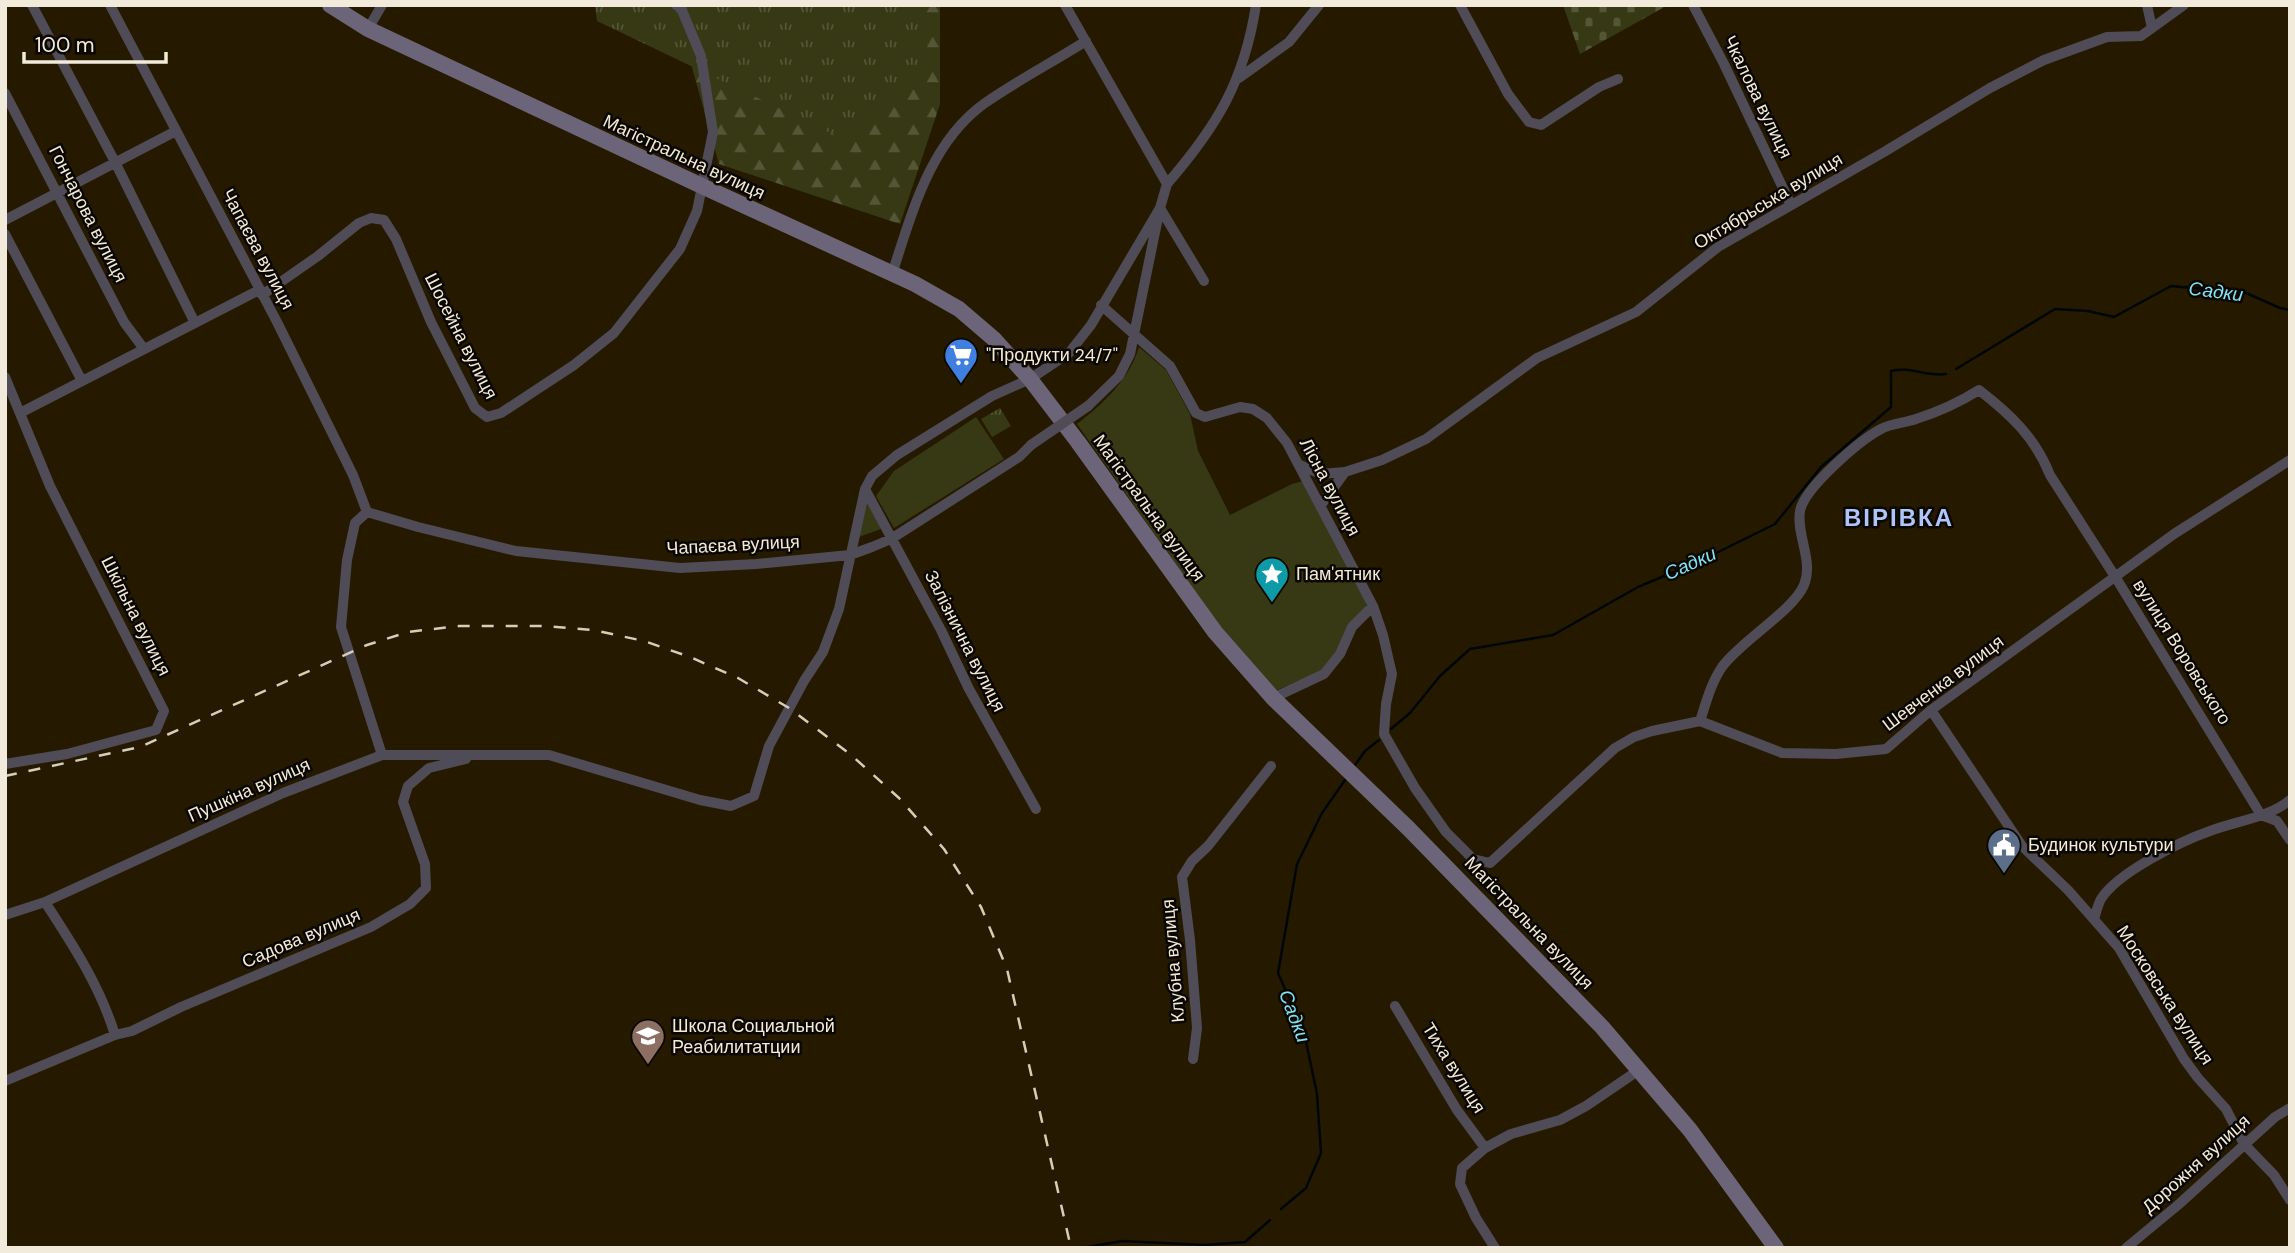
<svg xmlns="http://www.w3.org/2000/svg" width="2295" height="1253" viewBox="0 0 2295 1253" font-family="'DM Sans',sans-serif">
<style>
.grass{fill:#363914}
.forest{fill:url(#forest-firs)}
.cemetery{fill:url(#cemetery-stones)}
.park{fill:url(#park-tufts)}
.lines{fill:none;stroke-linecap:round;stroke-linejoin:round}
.stream{stroke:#010609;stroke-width:2.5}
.minor{stroke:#4f4b57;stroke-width:10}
.secondary{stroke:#6c6579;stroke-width:16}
.rail{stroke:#d6cdbc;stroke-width:2.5;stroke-dasharray:12 12;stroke-linecap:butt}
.minor-bridge{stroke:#4f4b57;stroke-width:10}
.labels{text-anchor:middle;stroke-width:5;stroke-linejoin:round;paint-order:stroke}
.street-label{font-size:18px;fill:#f2eada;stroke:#0a0600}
.poi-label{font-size:18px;fill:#f2eada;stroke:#0a0600;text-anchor:start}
.water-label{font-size:19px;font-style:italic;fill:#81e3f8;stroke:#0a0600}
.district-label{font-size:24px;font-weight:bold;letter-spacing:2px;fill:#aec4fa;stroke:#0a0600}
</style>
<defs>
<pattern id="forest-firs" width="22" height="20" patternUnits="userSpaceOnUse" patternTransform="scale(1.75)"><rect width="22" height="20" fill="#363914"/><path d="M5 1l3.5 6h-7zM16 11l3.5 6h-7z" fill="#545636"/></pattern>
<pattern id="cemetery-stones" width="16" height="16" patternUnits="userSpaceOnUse" patternTransform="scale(1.75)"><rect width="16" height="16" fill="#363914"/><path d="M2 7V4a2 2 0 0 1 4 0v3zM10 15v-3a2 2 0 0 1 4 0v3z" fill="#545636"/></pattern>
<pattern id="park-tufts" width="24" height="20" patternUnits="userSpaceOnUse" patternTransform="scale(1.75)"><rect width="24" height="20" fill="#363914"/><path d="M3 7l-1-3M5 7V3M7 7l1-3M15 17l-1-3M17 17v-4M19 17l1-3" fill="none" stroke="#545636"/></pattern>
</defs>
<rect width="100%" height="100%" fill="#251a00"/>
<path class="grass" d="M1139,347L1166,370L1190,414L1198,451L1230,515L1292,484L1303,481L1366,601L1367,608L1323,670L1275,691L1220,627L1077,424C1103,404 1129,380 1139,347Z
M976,417L1004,459L894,528L876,496L894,471Z
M866,500L881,529L856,538Z"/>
<path class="forest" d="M654,5H940V104L900,224L719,164L686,46Z"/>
<path class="cemetery" d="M1563,5H1668L1580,54Z"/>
<path class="park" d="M595,5H925L929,74L841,138L597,21Z
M1000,408L1011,426L992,437L981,419Z"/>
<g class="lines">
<path class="stream" d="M1956,369L2055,309L2088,311L2114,317L2171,286L2246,293L2280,308L2290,310
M1391,729L1410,713L1440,676L1470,649L1553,635L1638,587L1702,560L1775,524L1821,467L1891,407V371C1911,366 1925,377 1946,374
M1355,765L1365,751L1379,740
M1281,1209L1306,1188L1321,1153L1317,1094L1304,1032L1278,973L1297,864L1322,813L1345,780
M1082,1248L1122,1241L1205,1245L1245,1242L1270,1220"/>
<path class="minor" d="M32,5L115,162L195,323
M110,5L277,322L353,475L367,512L418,527L516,551L680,568L756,564L850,555L872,547L891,539L1019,457L1031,445
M1065,5L1167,184L1160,208L1130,354L1119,376L1088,406
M1460,5L1508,94L1529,122L1541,125L1599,87L1618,79
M1693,5L1724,64L1791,205
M2147,5L2152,28
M368,29L382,5
M1239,78L1289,42L1319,5
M5,93L124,322L144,349
M1167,184C1217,126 1244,82 1256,5
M1160,208L1204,281
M5,220L176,131
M5,234L82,381
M892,274C912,213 930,142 985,103C1018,80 1053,62 1086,41
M262,295L318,256L359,223L371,218L384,220L396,239L431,322L475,408L487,417L501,413L574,365L614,333L680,249L697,211L713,132L701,56L681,8L676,5
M1101,305L1170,366L1196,413L1205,417L1240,407L1253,409L1267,418L1287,443L1373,606L1383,635L1392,674L1386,704L1384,734L1415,788L1446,832L1473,859L1490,863L1615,748L1634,737L1652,731L1700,721L1782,753L1836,754L1886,749L1931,710L2174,534L2290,460
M5,377L50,486L164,711L156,730L67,754L5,764
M20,413L259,290
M1298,464L1320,474L1345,472L1321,505
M1345,472L1382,460L1426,439L1537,358L1636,312L1718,247L1884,152L1990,88L2044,60L2107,37L2141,36L2184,5
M865,489L941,630L969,689L1036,809
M367,512L355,523L347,560L341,627L382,755
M1273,698L1324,674L1340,654L1352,627L1373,606
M1931,710L2022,846L2068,890L2119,948L2184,1059L2198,1078L2226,1109L2244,1144L2274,1175L2290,1200
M1700,721C1706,703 1711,683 1722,667C1741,641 1793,611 1804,585C1814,561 1796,535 1800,511C1804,488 1860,440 1881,429C1892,423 1905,423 1916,419C1938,412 1960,402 1979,390C2010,414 2035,437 2050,475L2116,578L2261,815L2277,821L2290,840
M45,902C73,945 100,986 115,1035
M5,915L45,902L283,793L382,755H549L700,800L731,806L754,796L769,746L804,681L823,652L839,609L865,489L872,476L897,455L992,396L1030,379L1069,353L1091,325L1160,208
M2094,919C2096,913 2098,904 2101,899C2117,873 2181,841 2210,831C2236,821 2268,818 2290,800
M1395,1006L1457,1110L1485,1148
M1193,1059L1197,1028L1190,940L1182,877L1192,861L1208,846L1271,766
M5,1081L115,1035L132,1031L181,1007L371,927L410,904L426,888L425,864L403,802L408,786L429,768L466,759
M1495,1248L1476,1218L1460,1184L1462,1168L1485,1148L1511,1134L1560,1120L1586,1106L1639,1070
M2126,1248L2178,1205L2275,1117L2290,1108"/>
<path class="secondary" d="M330,5L368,29L704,187L915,284L959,309L994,339L1030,379L1078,442L1215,632L1273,698L1408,828L1602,1027L1690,1130L1776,1248"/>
<path class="rail" d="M5,776L140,747L367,645L408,632L459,626H545L593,630L644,641L690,657L738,678L789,708L850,754L899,798L944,849L981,907L1007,969L1071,1248"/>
<path class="minor-bridge" d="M1031,445L1088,406"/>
</g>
<defs>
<g id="supermarket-pin" transform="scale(1.75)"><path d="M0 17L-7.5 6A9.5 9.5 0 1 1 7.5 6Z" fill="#3f7fe0" stroke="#0a0600"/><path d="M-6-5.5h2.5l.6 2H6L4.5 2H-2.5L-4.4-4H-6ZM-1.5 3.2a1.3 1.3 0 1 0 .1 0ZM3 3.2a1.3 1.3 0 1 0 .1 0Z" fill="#fff"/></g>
<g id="sight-pin" transform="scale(1.75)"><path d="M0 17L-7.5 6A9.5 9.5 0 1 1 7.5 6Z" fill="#0f9aa8" stroke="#0a0600"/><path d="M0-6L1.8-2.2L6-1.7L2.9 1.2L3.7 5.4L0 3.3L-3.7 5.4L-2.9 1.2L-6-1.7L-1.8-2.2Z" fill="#fff"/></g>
<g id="civic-pin" transform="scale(1.75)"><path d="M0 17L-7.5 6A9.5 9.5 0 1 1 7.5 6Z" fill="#5c6f8a" stroke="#0a0600"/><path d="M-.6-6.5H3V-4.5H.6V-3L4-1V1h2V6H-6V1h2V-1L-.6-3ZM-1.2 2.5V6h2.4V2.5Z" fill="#fff"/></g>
<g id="university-pin" transform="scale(1.75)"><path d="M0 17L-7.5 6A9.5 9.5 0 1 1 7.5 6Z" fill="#8d6e63" stroke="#0a0600"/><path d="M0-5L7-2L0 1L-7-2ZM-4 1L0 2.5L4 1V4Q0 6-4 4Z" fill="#fff"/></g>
</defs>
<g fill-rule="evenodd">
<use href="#supermarket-pin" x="961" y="355"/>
<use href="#sight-pin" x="1272" y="574"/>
<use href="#civic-pin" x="2004" y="845"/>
<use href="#university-pin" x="648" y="1036"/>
</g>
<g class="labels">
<g class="street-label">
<text transform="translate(1758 97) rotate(64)" y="6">Чкалова вулиця</text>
<text transform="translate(684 157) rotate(25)" y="6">Магістральна вулиця</text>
<text transform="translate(1768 201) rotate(-31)" y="6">Октябрьська вулиця</text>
<text transform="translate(88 214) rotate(63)" y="6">Гончарова вулиця</text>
<text transform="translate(258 249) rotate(62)" y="6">Чапаєва вулиця</text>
<text transform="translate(461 336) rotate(63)" y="6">Шосейна вулиця</text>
<text transform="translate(1330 487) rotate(62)" y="6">Лісна вулиця</text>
<text transform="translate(1149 508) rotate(54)" y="6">Магістральна вулиця</text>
<text transform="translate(733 545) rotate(-3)" y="6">Чапаєва вулиця</text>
<text transform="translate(136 616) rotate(63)" y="6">Шкільна вулиця</text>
<text transform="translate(965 641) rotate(63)" y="6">Залізнична вулиця</text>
<text transform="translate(2182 652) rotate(58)" y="6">вулиця Воровського</text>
<text transform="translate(1943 683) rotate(-37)" y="6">Шевченка вулиця</text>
<text transform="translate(249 790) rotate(-24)" y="6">Пушкіна вулиця</text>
<text transform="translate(1529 923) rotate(46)" y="6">Магістральна вулиця</text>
<text transform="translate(301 938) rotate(-23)" y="6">Садова вулиця</text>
<text transform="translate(1173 961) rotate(-95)" y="6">Клубна вулиця</text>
<text transform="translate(2165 995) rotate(57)" y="6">Московська вулиця</text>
<text transform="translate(1454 1068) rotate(58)" y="6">Тиха вулиця</text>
<text transform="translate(2196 1164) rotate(-42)" y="6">Дорожня вулиця</text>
</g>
<g class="poi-label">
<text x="986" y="361">"Продукти 24/7"</text>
<text x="1296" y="580">Пам'ятник</text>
<text x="2028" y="851">Будинок культури</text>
<text x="672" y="1032">Школа Социальной<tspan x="672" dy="21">Реабилитатции</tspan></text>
</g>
<g class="water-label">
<text transform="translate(2216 291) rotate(7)" y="7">Садки</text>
<text transform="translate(1690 563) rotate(-24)" y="7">Садки</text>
<text transform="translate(1295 1016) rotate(69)" y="7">Садки</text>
</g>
<g class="district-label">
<text x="1899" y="526">ВІРІВКА</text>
</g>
</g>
<rect width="2295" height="1253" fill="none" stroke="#f2eada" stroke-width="14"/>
<path d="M24 52v10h142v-10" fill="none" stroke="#f2eada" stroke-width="3.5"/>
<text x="35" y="52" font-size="21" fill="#f2eada" stroke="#0a0600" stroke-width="5" paint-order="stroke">100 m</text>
</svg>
